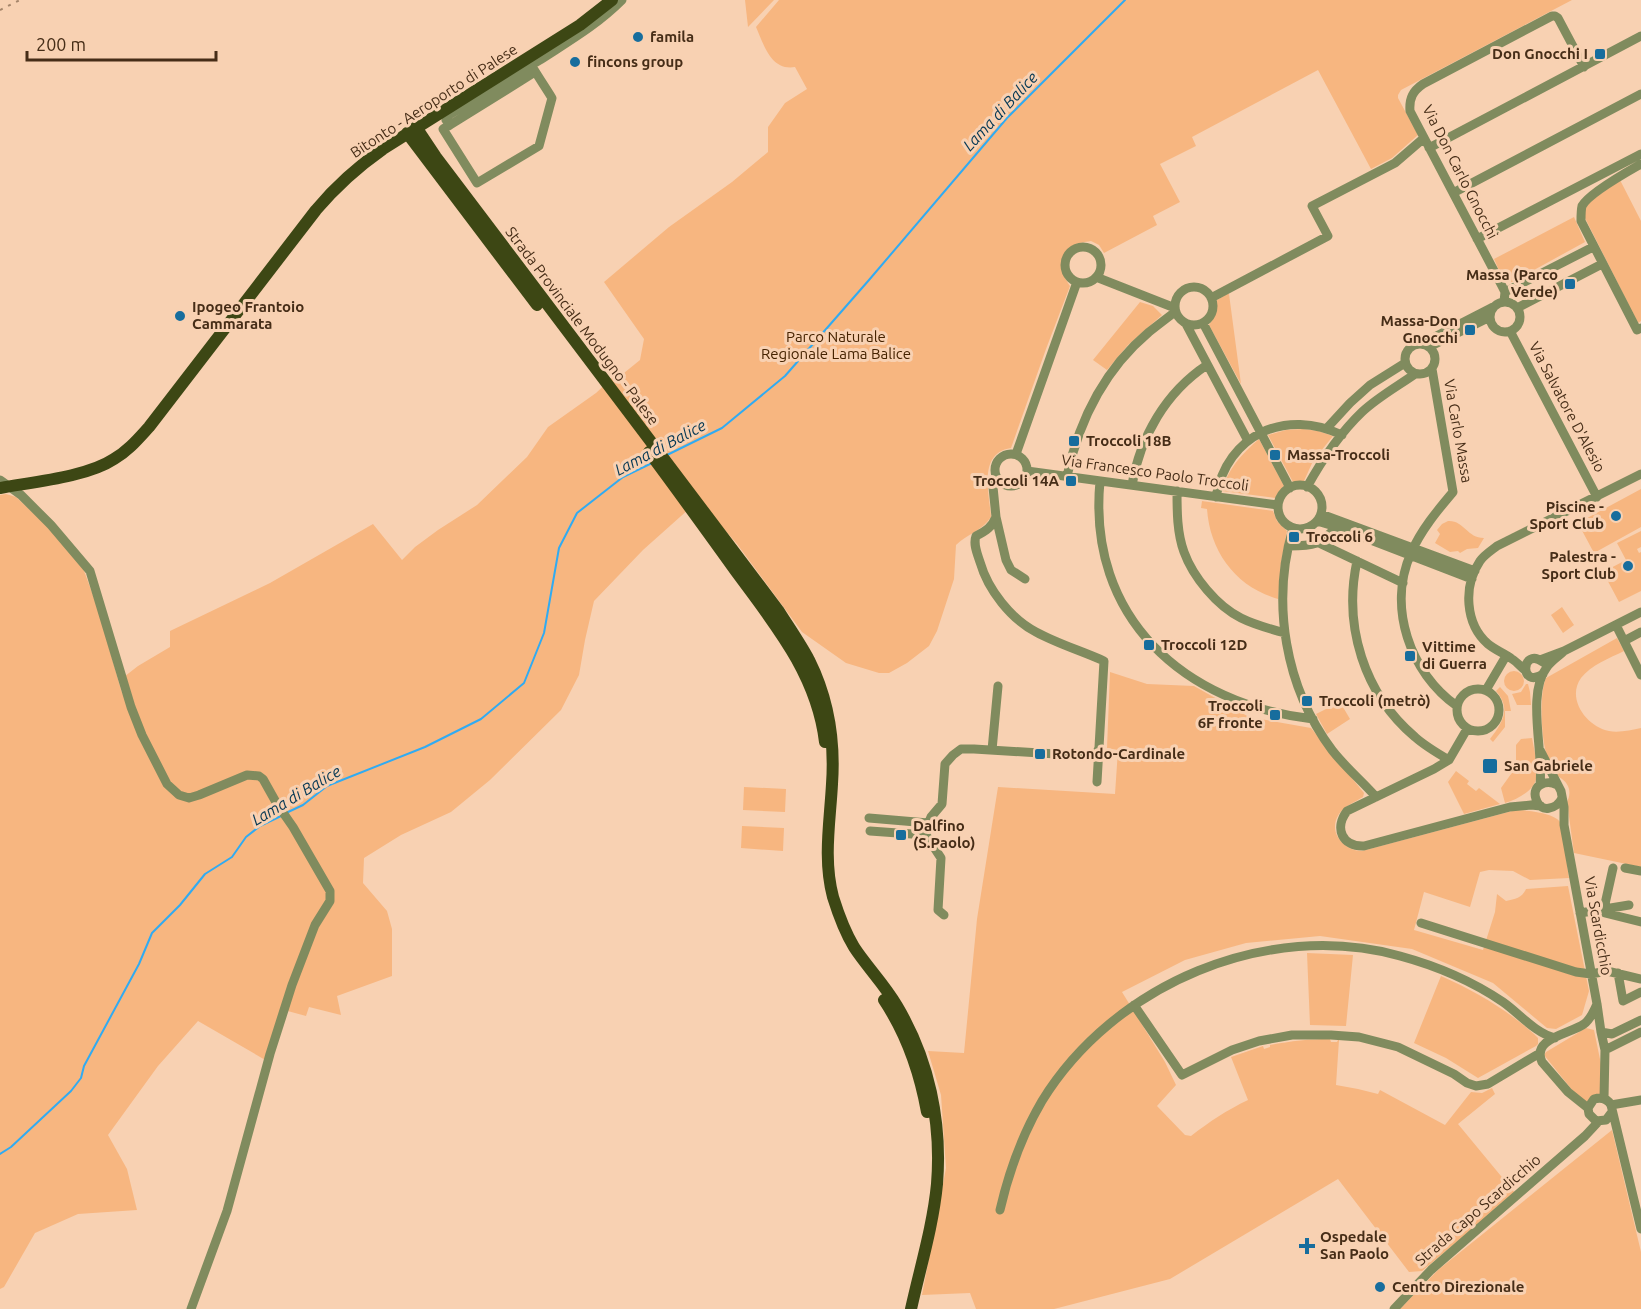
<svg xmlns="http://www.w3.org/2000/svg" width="1641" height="1309" viewBox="0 0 1641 1309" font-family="Ubuntu,sans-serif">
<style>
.green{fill:#f7b680}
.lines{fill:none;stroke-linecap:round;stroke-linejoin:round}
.stream{stroke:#30abf2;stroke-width:2}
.minor{stroke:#808b5e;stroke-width:9}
.major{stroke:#3d4714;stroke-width:12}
.rail{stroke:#a5856a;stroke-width:2;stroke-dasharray:3 6;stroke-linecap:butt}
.poi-dot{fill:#176d9d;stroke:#f8d1b2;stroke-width:2}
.labels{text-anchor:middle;stroke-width:6;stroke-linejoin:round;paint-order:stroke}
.poi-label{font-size:15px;font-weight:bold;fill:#462d17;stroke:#f8d1b2;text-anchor:start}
.street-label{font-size:15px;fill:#462d17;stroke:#f8d1b2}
.park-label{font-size:15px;fill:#462300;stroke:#f8d1b2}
.water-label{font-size:16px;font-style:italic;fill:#053854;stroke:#f8d1b2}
</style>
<rect width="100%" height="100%" fill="#f8d1b2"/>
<path class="green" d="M745,0H774L748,27Z
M779,0H1572L1401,90L1398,95V98L1418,135L1392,158L1371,169L1318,70L1192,137L1196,146L1160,164L1180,202L1153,216L1157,225L1104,253L1099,245L1091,241C1085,242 1077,243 1072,246C1057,258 1061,273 1070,286L1046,349L1011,448C978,453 989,492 991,517C982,531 967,534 956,545L954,579L937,631L929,646L907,663L889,673H879L846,663L802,632L737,544L699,500L643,550L594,601L585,640L579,675L561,710L490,780L451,812L401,835L364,858L363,883L387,911L392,929V976L337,996L341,1015L309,1007L306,1016L284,1010L267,1061L198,1021L158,1066L108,1135L127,1169L137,1210L78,1214L35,1233L4,1287L0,1289V495L6,494L16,497L48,527L83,568L98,609L121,690L151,761L120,680L138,666L170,647V631L270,583L373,524L402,560L415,547L438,530L477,505L527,457L548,427L596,393L612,378L624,373L640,360L644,339L604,282L669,227L732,182L768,152V127L785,103L807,89L795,67C771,71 764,45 756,27Z
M1620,180L1641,221V321L1638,323L1585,218V208L1588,203Z
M1574,217L1585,242L1512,282C1502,282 1498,267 1494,259Z
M1227,294H1229L1241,384L1209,325L1216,314L1217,300Z
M1140,302L1153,306L1162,315L1128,345L1107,370L1093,360Z
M1303,429L1318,431L1333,436L1313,461L1304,481L1293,482L1268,435L1286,430Z
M1259,439L1284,486L1275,498L1222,491C1228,468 1242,454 1259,439Z
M1641,489V527L1594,553L1578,523Z
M1202,501L1273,511L1277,521L1287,531L1281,563L1278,599C1236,587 1210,552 1207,509L1201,508Z
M1448,521C1464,520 1467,538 1484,538L1478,548L1467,549L1460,553L1458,551L1450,552L1435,543L1440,534L1437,530L1442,524Z
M1641,531V547L1637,549L1639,553L1641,552V591L1619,602L1603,572L1626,560L1617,543Z
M1562,607L1574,625L1563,633L1551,615Z
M1617,638L1624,651C1610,658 1591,665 1581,678C1566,699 1587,727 1609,731C1619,733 1631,730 1641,728V867L1574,853L1567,802C1569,798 1570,794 1569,789C1567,781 1561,779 1557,775C1554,771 1550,763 1548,758C1541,743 1539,693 1546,678Z
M1504 681a10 10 0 1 1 20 0a10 10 0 1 1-20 0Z
M1110,672L1147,684L1194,686L1249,717L1311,728L1364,793L1363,797C1355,802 1344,806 1339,814C1327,832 1344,851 1362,851L1516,810C1526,810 1555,813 1560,822C1564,831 1567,866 1569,878L1530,880L1513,871L1489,870L1480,872L1470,907L1424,892L1414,930L1483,950L1495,912L1497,894L1506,901C1515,899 1522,898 1526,889L1568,886L1589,991L1582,1015L1556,1029L1547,1028L1493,983L1412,949L1320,936L1246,943L1185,960L1122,992L1165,1062L1176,1085L1157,1106L1185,1135L1191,1136C1209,1122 1227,1110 1248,1100L1231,1057L1263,1046L1264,1049L1270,1047V1045C1291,1041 1310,1039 1330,1039L1331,1042H1337L1338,1040H1339L1336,1085L1358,1089L1378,1094L1380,1090L1445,1125L1471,1092L1482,1093L1492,1088L1495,1094L1458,1124L1515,1193L1422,1271L1409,1272L1338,1179L1170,1279L1054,1309H976L970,1293L922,1295L946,1168L941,1095L928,1051L964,1053L977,919L998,787L1115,794L1118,750L1107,748Z
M1526,684H1528L1530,692L1531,705H1517L1512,694L1521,692Z
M1500,687L1508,696L1511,711H1505V727L1493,742L1490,739C1502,723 1512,709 1496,691Z
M1340,702L1350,719L1327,734L1316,714Z
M1532,738C1534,749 1537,760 1537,772C1538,789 1519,799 1505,803L1501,788L1516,767V745L1521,739Z
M1456,771L1469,781L1467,784L1476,791L1479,788L1500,804L1464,814L1448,782Z
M744,787L786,789L785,812L743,810Z
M742,826L784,828L783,851L741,848Z
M1307,953L1353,955L1346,1026L1310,1025Z
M1441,976C1475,991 1506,1009 1534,1034L1538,1038V1044L1536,1046L1478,1078L1446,1058L1414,1043Z
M1586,1028L1594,1030L1602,1069L1601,1095L1592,1097L1587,1103L1573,1091L1544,1055L1546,1052Z
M1612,1130L1641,1252V1309H1400L1438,1270Z"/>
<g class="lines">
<path class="stream" d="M667,455L722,428L785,376L869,280L1007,118L1125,0
M286,813L303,805L327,786L425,747L481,719L524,683L544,633L559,548L577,513L623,477L652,463
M0,1154L11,1147L71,1091L81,1078L84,1066L139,964L152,933L180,905L205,874L232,857L246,837L260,826L281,816"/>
<path class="minor" d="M527,58C535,72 544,85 552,98L539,146L477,183L443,129L450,125L446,120L449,115C479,97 510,78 540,60C569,41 597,25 622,0
M450,125L535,72
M1429,148L1641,36
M1641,164C1627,172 1589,193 1582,206C1581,210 1581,217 1581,221L1637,330L1641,328
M1453,193L1641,94
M1477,239L1641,154
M1065 265a18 18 0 1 1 36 0a18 18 0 1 1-36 0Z
M1096,277L1175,308
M1175 306a19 19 0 1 1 38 0a19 19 0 1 1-38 0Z
M1505,292L1593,247
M1211,298L1328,236L1312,206L1395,163L1424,138
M1490 317a15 15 0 1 1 30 0a15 15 0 1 1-30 0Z
M1504,302L1505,292L1502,286L1410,111C1409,98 1413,91 1423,84L1552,16H1555L1558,18L1584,67
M1517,308L1602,264
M1203,323L1290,488
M1186,324L1248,441
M1510,331L1597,497
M1405 359a15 15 0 1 1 30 0a15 15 0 1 1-30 0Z
M1421,344L1493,307
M1429,347L1490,317
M1432,369L1453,492C1437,511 1421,530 1411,553C1387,607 1410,673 1457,706
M1327,428L1350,403L1370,385L1405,363
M995 470a16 16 0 1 1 32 0a16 16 0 1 1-32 0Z
M1016,454L1077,282
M1027,471L1278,505
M1067,476C1079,421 1105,369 1149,332C1158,325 1167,318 1175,312
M996,477L993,487L996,517L1006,560L1011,570L1025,579
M0,480L21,495L51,525L90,571L131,707L142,735L167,784L179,795L189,798L199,795L247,775L259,776L263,779L277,804L293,827L330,891V901L315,925L292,985L270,1054L227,1211L191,1309
M1100,481C1087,618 1184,704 1313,719
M1132,485C1140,437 1166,392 1207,365
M1278 507a22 22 0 1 1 44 0a22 22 0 1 1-44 0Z
M1307,487C1322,460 1340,433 1362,412C1378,397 1398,386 1415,374
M1177,491C1177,511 1177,533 1184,552C1193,577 1217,606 1241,618C1255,625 1270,629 1285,633
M1216,497C1227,434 1286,408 1342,435
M1321,514L1475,571
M996,517C992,527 986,531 976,536C973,544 977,553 980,562C988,590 1011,619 1036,632C1058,644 1082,651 1104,661L1097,782
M1317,521L1337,527L1472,579
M1293,528C1271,603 1285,687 1332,750C1345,767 1362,781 1376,797
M1319,543L1403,583
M1289,546C1316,546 1317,545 1337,527
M1357,561C1343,626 1364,694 1415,737C1425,746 1437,753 1449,760
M1616,625L1641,675
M1624,641L1641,632
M1540,660L1564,651L1641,612
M1526,671C1521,667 1517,662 1512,659C1504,653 1495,650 1488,644C1465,624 1463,586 1480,561C1484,555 1492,550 1497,546L1641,474
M1543,674C1519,690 1521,646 1543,662
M1457 710a21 21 0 1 1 42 0a21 21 0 1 1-42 0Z
M1486,690L1506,656
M1467,729L1449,760L1434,769L1347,811C1334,828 1342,847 1364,846L1510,807L1531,805L1541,806
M992,750L998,686
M1540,750L1561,791L1564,807V825L1597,1004L1601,1032L1605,1050L1604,1098
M1540,785C1544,752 1526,694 1547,667C1551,661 1559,656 1564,651
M1557,785C1547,779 1531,785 1536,799C1540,814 1557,809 1562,798
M869,818L928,823
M870,831L926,835
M1613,868L1605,904V913L1641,922
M1625,868L1641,871
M1580,913L1629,905
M944,915L938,910L941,858L926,835V829L931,817L942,804L945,764L953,755L961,749H974L1088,756L1096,754L1099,748
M1421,923L1576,972L1591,974L1607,971L1641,979
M1618,973L1623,1001L1641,992
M1134,1005L1182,1075L1232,1050L1259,1041L1292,1035H1331L1359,1037L1398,1047L1454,1074L1467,1083L1476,1086L1488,1084L1540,1053
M1601,1032L1612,1034L1641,1020
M1605,1050L1641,1032
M1611,1105L1641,1100
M1588,1108L1568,1092L1542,1062C1531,1038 1570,1034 1584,1024C1590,1020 1594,1011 1597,1004
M1612,1112L1606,1120L1596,1121L1589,1114L1588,1108L1594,1099C1601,1097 1607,1098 1611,1105L1641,1229
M1000,1210C1009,1171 1022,1135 1042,1101C1114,984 1267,919 1400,956C1437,966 1472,981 1503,1002C1520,1014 1535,1033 1555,1038
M1394,1309L1431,1270L1585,1136L1599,1121"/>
<path class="major" d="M416,127L436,157L778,610C788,626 800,643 809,660C828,698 835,741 832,784C830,822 823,859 833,897C838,913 845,932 854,947C867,967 885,985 897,1006C929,1060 942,1122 937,1184C933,1226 920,1268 911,1309
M407,133L537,305
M649,452C678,491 707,531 735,570C774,623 817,674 825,742
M0,488C33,482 87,477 114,459C128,451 138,439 149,427L316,210C337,185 356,168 383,149L580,25L612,0
M884,1000C906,1033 920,1073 927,1112"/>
<path class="rail" d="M0,10L20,0"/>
</g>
<g class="poi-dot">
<circle cx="638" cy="37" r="6"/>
<rect x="1594" y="48" width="12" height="12" rx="3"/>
<circle cx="575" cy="62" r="6"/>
<rect x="1564" y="278" width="12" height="12" rx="3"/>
<circle cx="180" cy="316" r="6"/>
<rect x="1464" y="324" width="12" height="12" rx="3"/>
<rect x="1068" y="435" width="12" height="12" rx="3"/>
<rect x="1269" y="449" width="12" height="12" rx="3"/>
<rect x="1065" y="475" width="12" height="12" rx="3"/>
<circle cx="1616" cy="516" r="6"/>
<rect x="1288" y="531" width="12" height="12" rx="3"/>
<circle cx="1628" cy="566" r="6"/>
<rect x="1143" y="639" width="12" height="12" rx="3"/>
<rect x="1404" y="650" width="12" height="12" rx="3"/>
<rect x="1301" y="695" width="12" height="12" rx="3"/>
<rect x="1269" y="709" width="12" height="12" rx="3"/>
<rect x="1034" y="748" width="12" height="12" rx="3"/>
<rect x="1482" y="758" width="16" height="16" rx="3"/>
<rect x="895" y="829" width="12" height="12" rx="3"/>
<path d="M1304 1237h6v6h6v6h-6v6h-6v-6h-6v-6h6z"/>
<circle cx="1380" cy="1287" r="6"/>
</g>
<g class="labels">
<g class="poi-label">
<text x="650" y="42">famila</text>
<text x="1588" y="59" text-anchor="end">Don Gnocchi I</text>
<text x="587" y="67">fincons group</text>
<text x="1558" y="280" text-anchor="end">Massa (Parco<tspan x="1558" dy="17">Verde)</tspan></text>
<text x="192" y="312">Ipogeo Frantoio<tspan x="192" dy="17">Cammarata</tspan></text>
<text x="1458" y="326" text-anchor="end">Massa-Don<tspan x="1458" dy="17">Gnocchi</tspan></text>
<text x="1086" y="446">Troccoli 18B</text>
<text x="1287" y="460">Massa-Troccoli</text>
<text x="1059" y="486" text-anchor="end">Troccoli 14A</text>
<text x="1604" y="512" text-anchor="end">Piscine -<tspan x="1604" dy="17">Sport Club</tspan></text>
<text x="1306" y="542">Troccoli 6</text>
<text x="1616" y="562" text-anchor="end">Palestra -<tspan x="1616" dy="17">Sport Club</tspan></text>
<text x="1161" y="650">Troccoli 12D</text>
<text x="1422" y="652">Vittime<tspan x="1422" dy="17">di Guerra</tspan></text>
<text x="1319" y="706">Troccoli (metrò)</text>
<text x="1263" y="711" text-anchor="end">Troccoli<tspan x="1263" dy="17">6F fronte</tspan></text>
<text x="1052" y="759">Rotondo-Cardinale</text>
<text x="1504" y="771">San Gabriele</text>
<text x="913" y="831">Dalfino<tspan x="913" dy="17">(S.Paolo)</tspan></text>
<text x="1320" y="1242">Ospedale<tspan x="1320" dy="17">San Paolo</tspan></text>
<text x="1392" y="1292">Centro Direzionale</text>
</g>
<g class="street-label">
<text transform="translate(434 101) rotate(-33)" y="5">Bitonto - Aeroporto di Palese</text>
<text transform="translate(1460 172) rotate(63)" y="5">Via Don Carlo Gnocchi</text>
<text transform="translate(582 326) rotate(53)" y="5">Strada Provinciale Modugno - Palese</text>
<text transform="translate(1567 407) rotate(62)" y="5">Via Salvatore D'Alesio</text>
<text transform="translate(1458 431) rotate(80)" y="5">Via Carlo Massa</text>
<text transform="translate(1155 473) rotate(8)" y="5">Via Francesco Paolo Troccoli</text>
<text transform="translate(1598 926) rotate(80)" y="5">Via Scardicchio</text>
<text transform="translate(1478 1210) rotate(-41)" y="5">Strada Capo Scardicchio</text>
</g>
<g class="park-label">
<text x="836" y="342">Parco Naturale<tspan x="836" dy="17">Regionale Lama Balice</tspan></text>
</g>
<g class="water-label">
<text transform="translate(1000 111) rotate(-47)" y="6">Lama di Balice</text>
<text transform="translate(660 447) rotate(-28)" y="6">Lama di Balice</text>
<text transform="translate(296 795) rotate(-31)" y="6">Lama di Balice</text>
</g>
</g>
<path d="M27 51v9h189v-9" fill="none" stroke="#462d17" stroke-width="3"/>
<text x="36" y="51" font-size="18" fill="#462d17" stroke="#f8d1b2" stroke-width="4.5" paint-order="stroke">200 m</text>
</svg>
